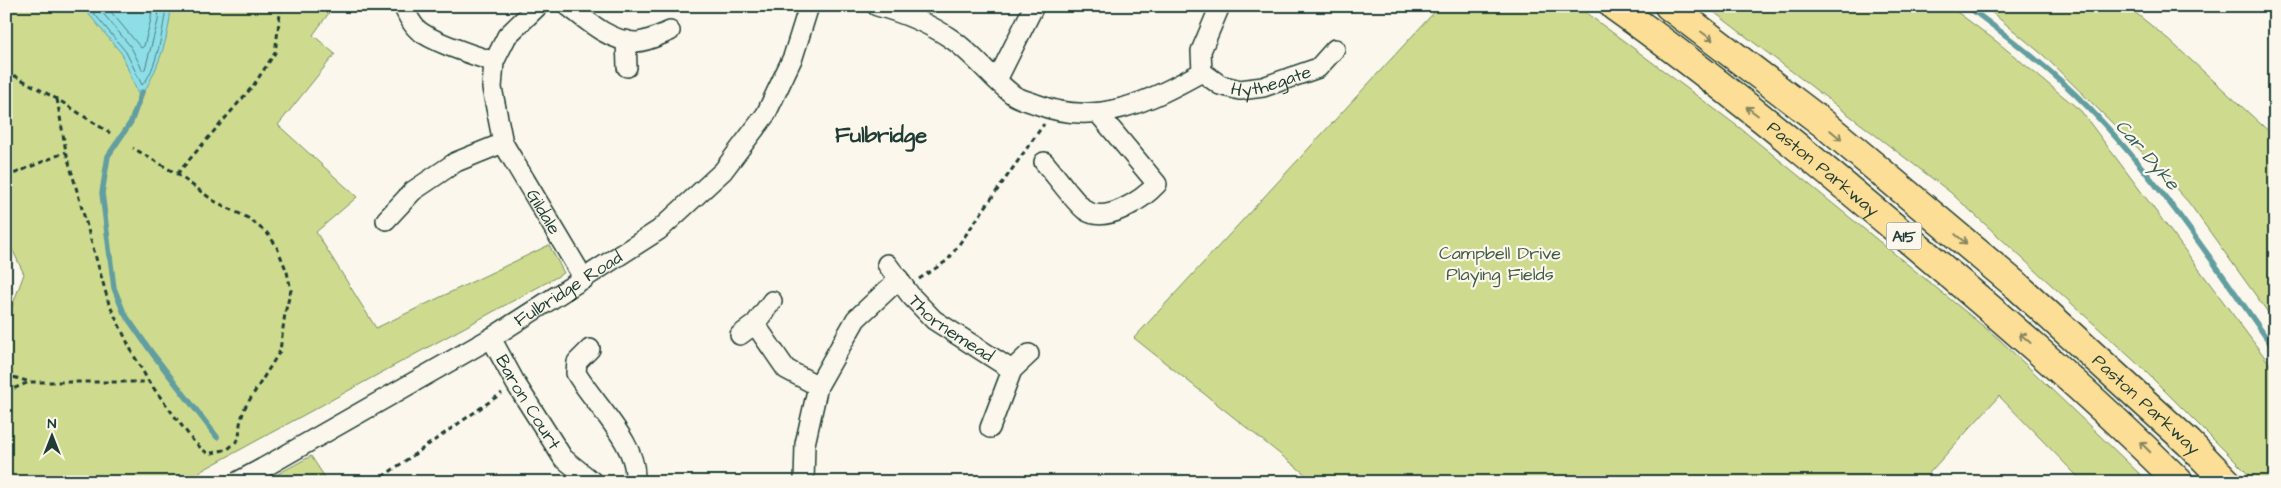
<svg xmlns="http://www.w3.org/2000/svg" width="2281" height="488" viewBox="0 0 2281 488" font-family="'Architects Daughter',sans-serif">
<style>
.green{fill:#cedb8f;stroke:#768c62}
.water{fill:#8edee8;stroke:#629ea0}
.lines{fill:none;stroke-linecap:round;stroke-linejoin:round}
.shore{stroke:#4b7d7c;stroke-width:1}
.stream{stroke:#629ea0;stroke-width:5.5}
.minor-casing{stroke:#1f3d34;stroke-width:22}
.highway-casing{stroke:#1f3d34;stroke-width:31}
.path{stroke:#1f3d34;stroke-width:3;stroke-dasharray:5 4;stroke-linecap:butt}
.minor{stroke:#fbf7ec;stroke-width:19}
.highway{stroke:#fdde96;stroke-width:28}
.minor-bridge-casing{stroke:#1f3d34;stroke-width:22;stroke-linecap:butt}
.minor-bridge{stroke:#fbf7ec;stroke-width:19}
.oneway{stroke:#838560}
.labels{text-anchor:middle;stroke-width:4.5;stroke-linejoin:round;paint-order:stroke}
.shield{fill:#fbf7ec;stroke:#61756b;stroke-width:1}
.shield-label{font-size:16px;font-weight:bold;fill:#1f3d34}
.street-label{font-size:18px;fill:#1f3d34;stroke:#fbf7ec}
.park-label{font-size:18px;fill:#425d46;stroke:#fbf7ec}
.water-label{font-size:19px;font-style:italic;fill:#355d58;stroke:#fbf7ec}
.district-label{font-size:22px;font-weight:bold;fill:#1f3d34;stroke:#fbf7ec}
</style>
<rect width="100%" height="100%" fill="#fbf7ec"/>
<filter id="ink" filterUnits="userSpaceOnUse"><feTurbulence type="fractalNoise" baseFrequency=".02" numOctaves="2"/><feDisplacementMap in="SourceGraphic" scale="10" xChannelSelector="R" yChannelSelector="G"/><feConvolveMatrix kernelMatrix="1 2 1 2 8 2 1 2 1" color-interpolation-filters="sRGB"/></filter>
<g filter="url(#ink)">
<path class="green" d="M6,6H334L313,35L335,54L278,125L357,197L316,232L376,328L549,245L564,273L181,482H6V313L10,312L24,274L6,236Z
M1440,6H1577L1740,128L1999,339L2148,482H2083L1999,396L1921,482H1315L1134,338Z
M1706,6H1949L1996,41L2081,111L2275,371V482H2256L2142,368L1950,192Z
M1984,6H2127L2168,39L2275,137V322L2189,203L2153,163L2043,55Z
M311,456L328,482H263Z"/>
<path class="water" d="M82,6H171C169,40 157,71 140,99L122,54Z"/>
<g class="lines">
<path class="shore" d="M88,6L126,52L142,85C156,73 164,26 166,6
M97,6L131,47L143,71L145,69L158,21L159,6
M106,6L141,48L144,46L151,19L152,6"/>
<path class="stream" d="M1967,6C2008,37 2051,69 2087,106C2159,180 2216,266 2275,350
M142,92L131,122L108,156L102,193L114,288L124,313L152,353L217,437"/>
<g class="minor-casing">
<g id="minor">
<path d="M403,6C407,14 411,24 418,30C434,43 474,55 494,62"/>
<path id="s1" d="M538,6L507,36L494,62L492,88L503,143L584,279"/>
<path d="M568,6C587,21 611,42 636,42C647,42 660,35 670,31"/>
<path d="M877,6C903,13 928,23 950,38C973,53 990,77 1012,94C1018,99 1029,101 1036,104C1096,128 1150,101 1202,72L1201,51L1220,6"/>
<path d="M626,40L627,67"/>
<path id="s2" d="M1202,72L1220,85L1240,90L1263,87L1318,68L1335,49"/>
<path d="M997,80L1034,6"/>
<path d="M1044,162C1055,174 1074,202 1085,210C1106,225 1143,199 1157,184L1098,113"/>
<path d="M386,220L413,191L456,162L503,143"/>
<path id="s3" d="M887,264L911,296L934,320L1012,370"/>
<path d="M755,324L786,369L818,386"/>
<path d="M740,335L755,324L772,301"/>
<path id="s4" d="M491,338L516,384L563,458L593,482"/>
<path d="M590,349L577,362L576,373C593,403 642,448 634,482"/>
<path d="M990,428L1012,370L1029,354"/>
<path id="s5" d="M263,468L491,338L659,230L723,171L766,114L793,57L809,6"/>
<path d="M804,482L805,444L818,386L856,319L899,279"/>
</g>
</g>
<g class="highway-casing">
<g id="highway">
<path id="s6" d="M1614,6C1714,77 1808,155 1901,233C1996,313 2091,394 2179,482"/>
<path id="s7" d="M1669,6L1824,124L2017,286L2189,443L2227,482"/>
</g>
</g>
<path class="path" d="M6,71L57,99L110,133
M57,99L66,152L109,304L133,354L149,382L194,442L208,454L228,449L239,439L240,424L244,409L280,351L285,313L291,290L287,272L276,245L267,233L248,218L214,201L177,174L133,148
M177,174L253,86L275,53L281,6
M6,177L66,152
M919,279L948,260L1044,124
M6,372L13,377L30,382H148
M6,392L29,382
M375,482L502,393"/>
<use href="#minor" class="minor"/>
<use href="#highway" class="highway"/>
<g class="minor-bridge-casing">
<path id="minor-bridge" d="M237,482L263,468"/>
</g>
<use href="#minor-bridge" class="minor-bridge"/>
</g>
<defs><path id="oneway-shaft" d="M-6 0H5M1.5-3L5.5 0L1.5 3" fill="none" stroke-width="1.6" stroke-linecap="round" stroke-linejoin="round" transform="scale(1.25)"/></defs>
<g class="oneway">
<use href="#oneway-shaft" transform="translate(1707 36) rotate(37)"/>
<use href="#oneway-shaft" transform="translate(1752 111) rotate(-143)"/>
<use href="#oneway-shaft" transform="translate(1836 135) rotate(40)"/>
<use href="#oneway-shaft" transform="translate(1961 239) rotate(40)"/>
<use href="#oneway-shaft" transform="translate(2025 338) rotate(-139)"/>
<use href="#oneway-shaft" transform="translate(2145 447) rotate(-135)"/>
</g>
</g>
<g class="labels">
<rect class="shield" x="1886.5" y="222.5" width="35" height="27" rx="4"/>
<g class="shield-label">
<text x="1904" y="242">A15</text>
</g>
<g class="street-label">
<text dy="6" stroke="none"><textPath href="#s2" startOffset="75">Hythegate</textPath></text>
<text dy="6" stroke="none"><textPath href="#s6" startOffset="265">Paston Parkway</textPath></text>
<text dy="6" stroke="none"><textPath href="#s1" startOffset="234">Gildale</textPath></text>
<text dy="6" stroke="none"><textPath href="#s5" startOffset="354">Fulbridge Road</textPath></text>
<text dy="6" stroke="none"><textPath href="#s3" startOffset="92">Thornemead</textPath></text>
<text dy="6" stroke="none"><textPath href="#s4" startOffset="74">Baron Court</textPath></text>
<text dy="6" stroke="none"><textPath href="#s7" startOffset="622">Paston Parkway</textPath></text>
</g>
<g class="park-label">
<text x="1500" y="259">Campbell Drive<tspan x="1500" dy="21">Playing Fields</tspan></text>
</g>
<g class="water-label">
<text transform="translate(2148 154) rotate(49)" y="7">Car Dyke</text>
</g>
<g class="district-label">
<text x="881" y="142">Fulbridge</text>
</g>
</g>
<rect width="2281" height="488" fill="none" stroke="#fbf7ec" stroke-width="25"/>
<rect x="12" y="12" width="2256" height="463" fill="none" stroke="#1f3d34" stroke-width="2" filter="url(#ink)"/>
<g transform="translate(52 436)" stroke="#fbf7ec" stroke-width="4" paint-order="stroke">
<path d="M0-4L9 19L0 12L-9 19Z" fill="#1f3d34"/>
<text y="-8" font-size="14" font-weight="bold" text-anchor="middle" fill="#1f3d34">N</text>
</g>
</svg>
